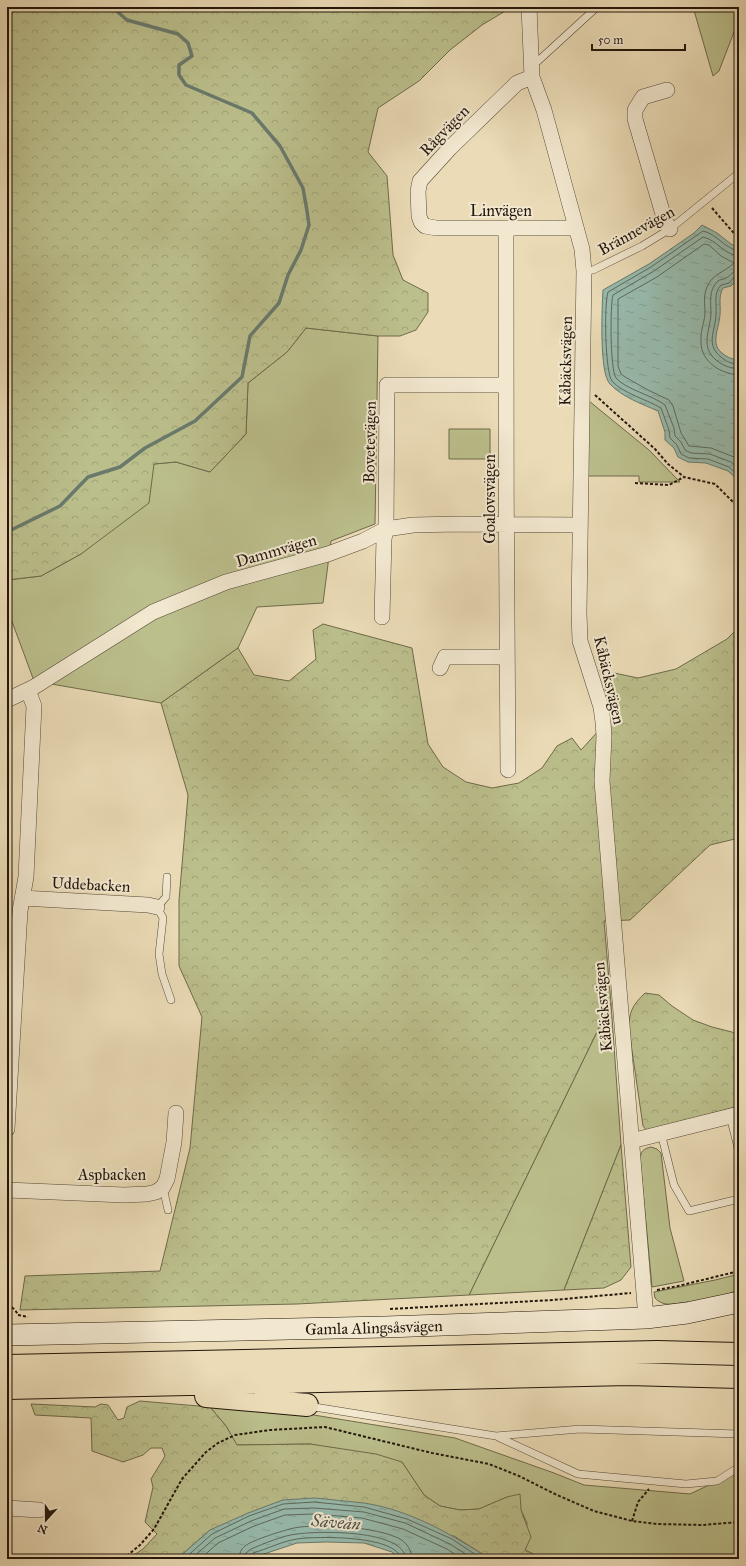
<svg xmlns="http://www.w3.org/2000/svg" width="746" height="1566" viewBox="0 0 746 1566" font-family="'IM FELL Great Primer',serif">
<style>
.green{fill:#bbbf8c;stroke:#6e6a4b}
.forest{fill:url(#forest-crowns);stroke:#6e6a4b}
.water{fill:url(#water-ripples);stroke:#697a6d}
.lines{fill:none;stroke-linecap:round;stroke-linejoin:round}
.shore{stroke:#5d695c;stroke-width:1}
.stream{stroke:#697a6d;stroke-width:3.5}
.lane-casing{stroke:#544835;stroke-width:8}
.street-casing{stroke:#544835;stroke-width:16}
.secondary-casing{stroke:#22160a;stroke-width:22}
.highway-casing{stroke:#22160a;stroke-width:24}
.path{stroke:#22160a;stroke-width:2;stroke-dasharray:3 2;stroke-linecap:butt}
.lane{stroke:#f2e8d0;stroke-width:7}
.street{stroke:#f2e8d0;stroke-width:15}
.secondary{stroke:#f2e8d0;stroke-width:21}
.highway{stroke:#ebdcb7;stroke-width:22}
.labels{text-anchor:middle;stroke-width:4;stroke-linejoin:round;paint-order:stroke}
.street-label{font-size:16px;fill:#22160a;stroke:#f2e8d0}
.water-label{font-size:17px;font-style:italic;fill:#4b5044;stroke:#f2e8d0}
</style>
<defs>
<pattern id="forest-crowns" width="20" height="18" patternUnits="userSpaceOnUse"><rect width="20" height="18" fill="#bbbf8c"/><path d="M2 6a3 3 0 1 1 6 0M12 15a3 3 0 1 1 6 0" fill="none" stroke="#a0a377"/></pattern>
<pattern id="water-ripples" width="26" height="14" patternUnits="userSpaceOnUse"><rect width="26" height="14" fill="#98bcaf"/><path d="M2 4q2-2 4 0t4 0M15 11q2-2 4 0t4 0" fill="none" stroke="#83a195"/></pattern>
</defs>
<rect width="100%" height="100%" fill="#ebdcb7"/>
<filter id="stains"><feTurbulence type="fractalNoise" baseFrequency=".005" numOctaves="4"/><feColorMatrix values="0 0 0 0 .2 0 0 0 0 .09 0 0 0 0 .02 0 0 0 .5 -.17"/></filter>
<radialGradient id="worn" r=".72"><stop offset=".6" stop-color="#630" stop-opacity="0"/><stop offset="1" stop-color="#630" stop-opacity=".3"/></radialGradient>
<path class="green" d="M693,7H739V19L719,71L713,76Z
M306,328L378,336L375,524L331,541L323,603L257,607L238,648L161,703L34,681L7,608V580L41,576L81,554L103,536L154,464L176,462L210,472L246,434L248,383L287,352Z
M589,401L649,450L680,482H639V476H587Z
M449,429H490V459H449Z
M611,1003L621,1145L564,1290L469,1295Z
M651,1147L657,1149L661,1153L670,1228L684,1281L652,1287L640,1159C641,1151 643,1149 651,1147Z
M739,1274V1290L716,1298L689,1304L688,1302C676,1303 664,1308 655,1298L654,1292L715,1280Z
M210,1407L283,1410L455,1438L554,1473L584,1485L690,1494L739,1471V1559H543L525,1550L527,1523L521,1510L507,1497L479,1509L460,1510L440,1506L424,1495L402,1462L310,1444L236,1445L226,1426Z"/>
<path class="forest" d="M7,7H512L482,25L450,50L419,81L378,108L368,152L387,176L393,255L403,280L428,293V312L416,330L400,336H378L306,328L287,352L248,383L246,434L210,472L176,462L154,464L149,503L81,554L41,576L7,580Z
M323,624L412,648L428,744L443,767L466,782L492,788L519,783L542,768L557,746L572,738L581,750L612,716L600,670L638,678L676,669L727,639L739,627V838L710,845L630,920L604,921L611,1003L469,1295L297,1304L20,1310L25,1276L160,1271L190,1148L202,1017L179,966V900L188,795L161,703L238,648L254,675L289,681L316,659L313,630Z
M645,993L659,995L672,1006L693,1020L712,1027L732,1032L739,1036V1106L647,1131L643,1126L629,1030C629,1011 632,1006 645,993Z
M621,1145L631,1267L621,1280L604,1288L564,1290Z
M140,1401L210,1407L226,1426L237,1445L310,1444L376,1454L402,1462L424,1495L440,1506L460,1510L479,1509L507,1497L520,1494L521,1510L531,1537L525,1550L543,1559H490L454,1536L210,1530L177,1559H128L143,1549L157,1534L145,1522L153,1487L151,1479L165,1456L162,1448H151L143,1455L123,1462L92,1451L91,1418L35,1415L31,1404L95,1407L101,1404L108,1405L118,1420L124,1418L127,1407Z"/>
<path class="water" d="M702,225L717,233L731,244L739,248V278L731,286L723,288C718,297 721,305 720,315C719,328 710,344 722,353C728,358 732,359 739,360V481L728,471L706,463L688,462L678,457L674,448L665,440V432L658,411C642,404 622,397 610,384C599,373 602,307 603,290L649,264L694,233Z
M315,1498C331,1500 348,1501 364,1503C410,1510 451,1534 490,1559H398L392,1552L364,1543L326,1542L297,1543L249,1559H177L210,1530L248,1513L283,1500Z"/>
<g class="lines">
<path class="shore" d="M739,251C725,249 717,234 703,231L651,267L608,292C604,304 605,372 612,381C622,393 648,400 661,408L669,430L670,438L677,445L681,454L689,458L708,459L729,467L739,476
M739,256C724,255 717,240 703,237L654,271L613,295C610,306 610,369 616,378C625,389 654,396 665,405L674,428L675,436L681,442L685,450L691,453L710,454L731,462L739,469
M739,270C732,271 732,275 726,278C723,280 720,279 718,281C708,290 711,303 711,314C710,330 700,347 716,360C724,366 729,368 739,369
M739,275L735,276L729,283L721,285C713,294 717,303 716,315C715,332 705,345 722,358C727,362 732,364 739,364
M739,375C721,374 701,362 701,342C700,332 704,324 705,314C705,305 703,296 707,287C712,274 725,272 734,263L721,256L709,245L704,244L657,277L618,299V366L621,374L625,377L648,390L669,400L673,406L681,433L689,446L711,448L734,457L739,460
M184,1559L212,1534L249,1516L283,1504L314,1502L364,1507L407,1519L452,1539L482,1559
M191,1559L215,1538L251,1521L284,1509L314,1508L364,1512L405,1523L450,1544L473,1559
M200,1559L218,1543L254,1526L285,1515L314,1514L362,1518L403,1529L447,1549L462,1559
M239,1559C239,1554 241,1549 245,1546C252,1540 285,1530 294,1528C319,1523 378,1527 400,1539C407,1543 412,1551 412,1559
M245,1559L246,1553L251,1549C263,1544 284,1535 297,1534C318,1531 404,1529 406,1559
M250,1559L251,1556L253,1553C267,1549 283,1541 297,1539C316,1536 398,1535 401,1559"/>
<path class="stream" d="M7,532L60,506L88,477L120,467L145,448L195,421L242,377L250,336L279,303L288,275L301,250L309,225L307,211L303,188L280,146L252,113L186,85L179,75V65L192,56L188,43L178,34L127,20L112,7"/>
<g class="lane-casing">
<path id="lane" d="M531,63L538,61L597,7
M584,271L593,270L642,246L670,229L739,173
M167,877L166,897L157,907L163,918L159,954L162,974L171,1000
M730,1116L739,1152
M661,1133L674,1185L689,1211L739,1199
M163,1187L168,1210
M308,1406L496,1436L580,1429L739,1434
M498,1437L578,1474L686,1484L717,1481L739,1467"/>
</g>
<g class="street-casing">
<path id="street" d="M529,7L532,77L544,110L582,249L584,271L579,613L580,641L601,707L603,722L604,736L602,781L646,1318
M532,77L517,83L450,148L420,181L418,191L419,216L421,222L425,226L436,228H576
M667,90L643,97L635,110V119L665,221L670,229
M506,228C505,409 507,589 508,770
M382,617L384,539L386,529L387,385H505
M440,668L445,657H507
M7,700L34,687L153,612L226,582L328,554L363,541L386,529L413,525L458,524L580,525
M22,898L148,905L157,907
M7,1129L20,911L26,877L34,706L28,690
M631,1141L739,1114
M7,1190L124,1195L147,1194L156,1192L163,1187L167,1179L174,1142L176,1113
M7,1508L39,1510"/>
</g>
<g class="secondary-casing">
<g id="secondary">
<path id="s1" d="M7,1335L385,1327L646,1318L687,1313L739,1302"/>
</g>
</g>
<g class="highway-casing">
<path id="highway" d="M7,1366L657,1352L739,1354
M7,1388L628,1374L739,1377
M206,1396L307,1405"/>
</g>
<path class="path" d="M712,208L739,239
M595,395L655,449L668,464L684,477L715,484L739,508
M635,483L669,485L684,477
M657,1290L678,1286L739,1271
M7,1306C13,1306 16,1311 18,1315L28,1317
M390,1309L553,1300L631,1293
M632,1521L638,1502L649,1489
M123,1559L140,1545L154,1529L182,1479L206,1452L218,1443L235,1435L270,1430L325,1427L432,1453L489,1464L519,1476L557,1495L594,1511L632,1521L657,1524L702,1525L739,1522"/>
<use href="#lane" class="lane"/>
<use href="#street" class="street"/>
<use href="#secondary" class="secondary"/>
<use href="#highway" class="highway"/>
</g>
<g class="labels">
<g class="street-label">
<text transform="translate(444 130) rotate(-46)" y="6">Rågvägen</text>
<text x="501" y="216">Linvägen</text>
<text transform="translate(636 230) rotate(-29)" y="6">Brännevägen</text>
<text transform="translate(565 361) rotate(-89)" y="6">Kåbäcksvägen</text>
<text transform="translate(369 442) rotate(-89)" y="6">Bovetevägen</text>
<text transform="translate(489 499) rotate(-90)" y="6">Goalovsvägen</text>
<text transform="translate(276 550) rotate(-16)" y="6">Dammvägen</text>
<text transform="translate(610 680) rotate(77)" y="6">Kåbäcksvägen</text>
<text transform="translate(91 884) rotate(3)" y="6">Uddebacken</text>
<text transform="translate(602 1007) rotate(-95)" y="6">Kåbäcksvägen</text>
<text x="112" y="1180">Aspbacken</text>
<text dy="6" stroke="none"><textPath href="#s1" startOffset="367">Gamla Alingsåsvägen</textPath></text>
</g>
<g class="water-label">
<text transform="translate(336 1522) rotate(5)" y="6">Säveån</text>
</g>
</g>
<rect width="746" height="1566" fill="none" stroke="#ebdcb7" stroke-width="24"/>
<rect x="8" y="8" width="730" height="1550" fill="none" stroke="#22160a" stroke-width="2"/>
<rect x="12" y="12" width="722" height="1542" fill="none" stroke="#22160a"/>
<g transform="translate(46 1520) rotate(201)" stroke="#f2e8d0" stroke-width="3" paint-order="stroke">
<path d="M0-3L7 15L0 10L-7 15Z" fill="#22160a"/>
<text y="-6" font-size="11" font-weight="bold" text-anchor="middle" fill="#22160a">N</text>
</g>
<path d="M592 44v6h93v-6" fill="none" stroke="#22160a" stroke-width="2"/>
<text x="598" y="44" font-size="12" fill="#22160a" stroke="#f2e8d0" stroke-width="3" paint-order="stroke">50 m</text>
<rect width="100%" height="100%" filter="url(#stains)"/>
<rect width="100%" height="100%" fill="url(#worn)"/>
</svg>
